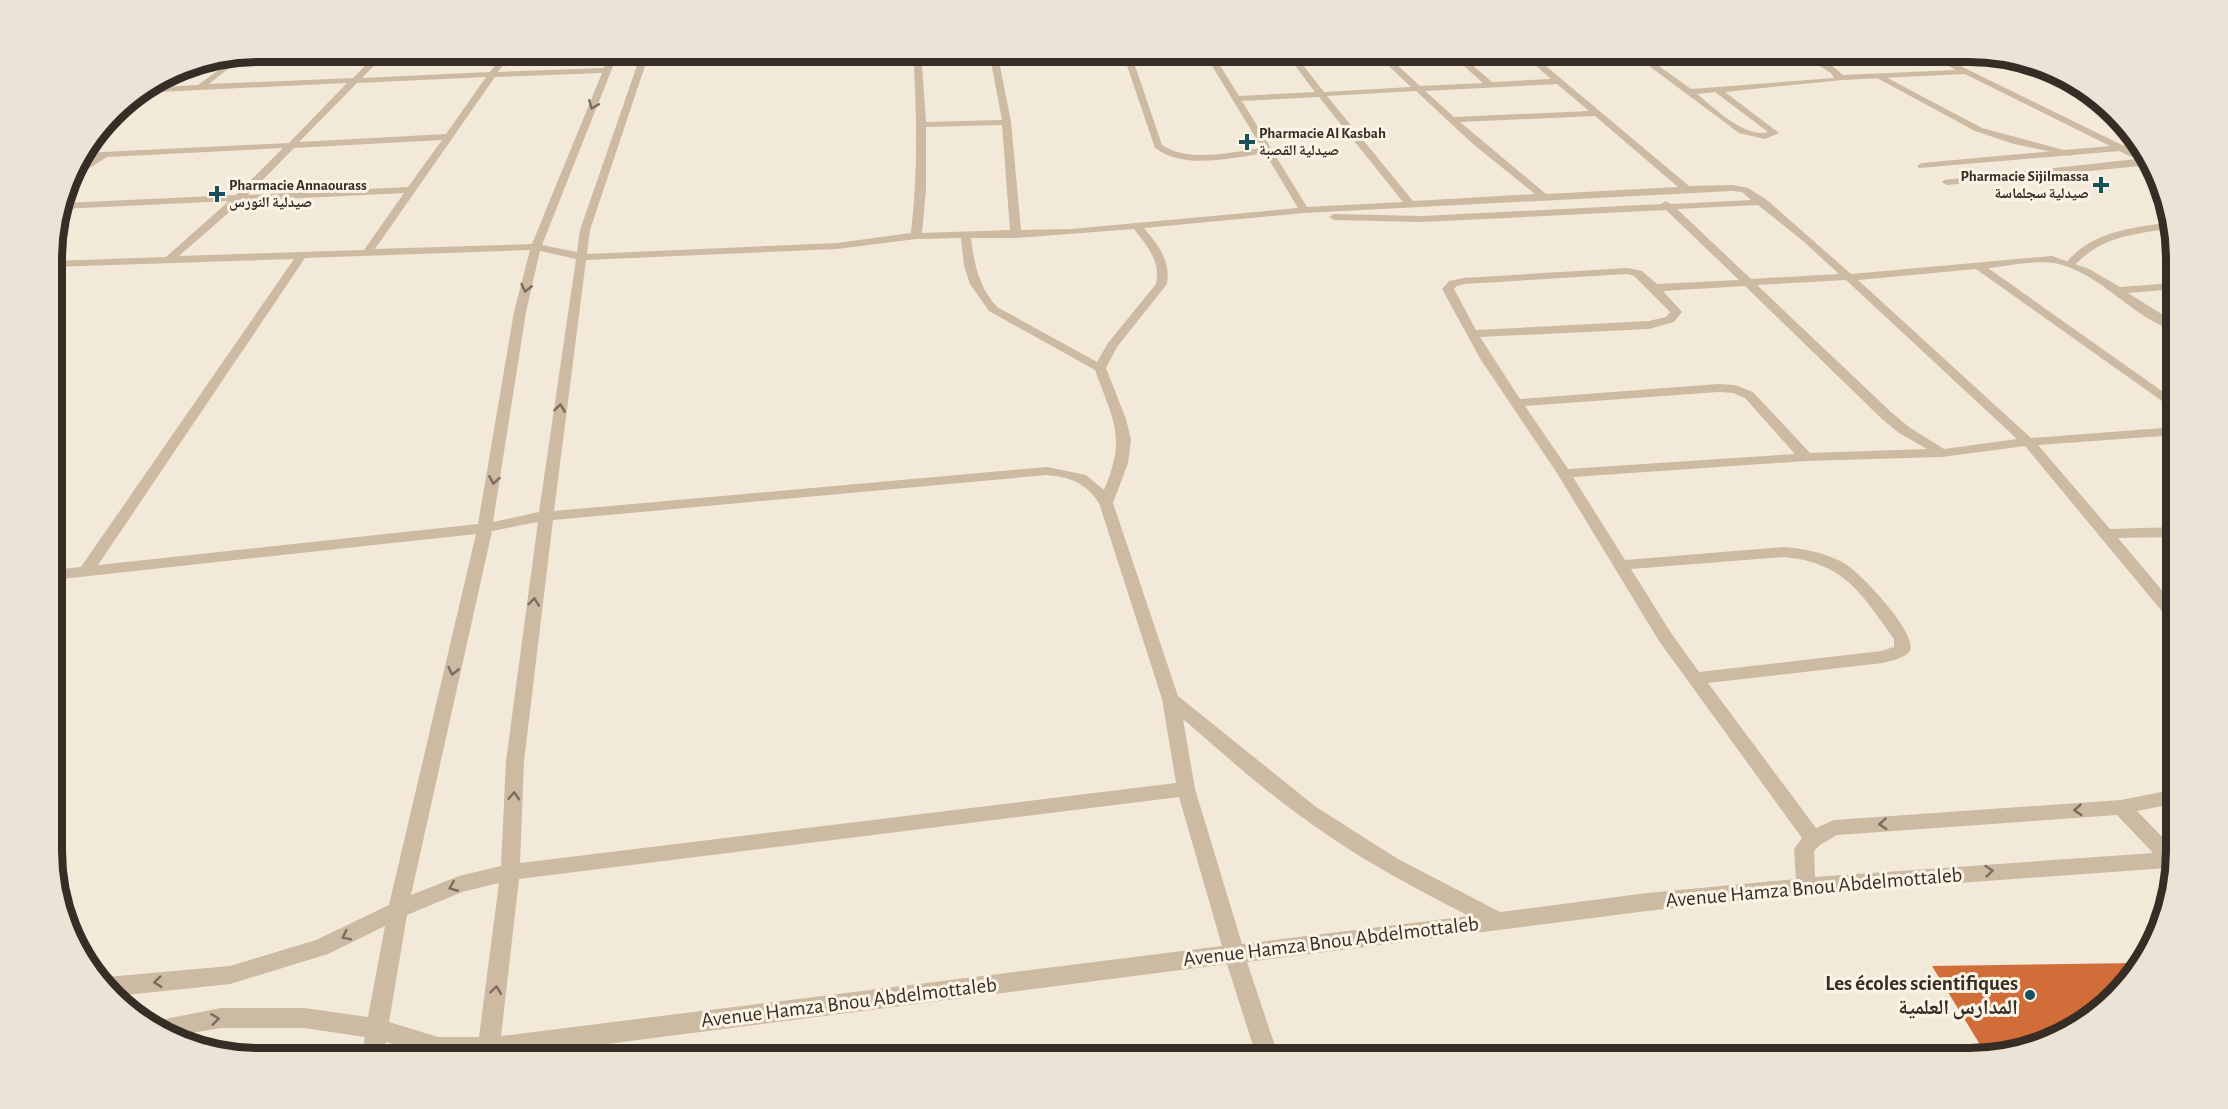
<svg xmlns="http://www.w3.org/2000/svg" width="2228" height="1109" viewBox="0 0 2228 1109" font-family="'Alegreya Sans','Noto Naskh Arabic',sans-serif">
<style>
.building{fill:#d16d38}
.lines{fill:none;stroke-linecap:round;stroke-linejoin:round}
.service{fill:#ccbaa3;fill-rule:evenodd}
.minor{fill:#ccbaa3;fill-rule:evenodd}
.oneway{stroke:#7a6c5e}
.poi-dot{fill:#18505b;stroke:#fbf3e4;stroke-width:2}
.labels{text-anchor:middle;stroke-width:6;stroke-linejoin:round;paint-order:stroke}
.far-poi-label{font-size:15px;font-weight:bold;fill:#362d26;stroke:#fbf3e4;text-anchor:start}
.near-street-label{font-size:21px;fill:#362d26;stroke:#fbf3e4}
.near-poi-label{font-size:21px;font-weight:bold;fill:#362d26;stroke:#fbf3e4;text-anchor:end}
.rim{fill:none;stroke:#362d26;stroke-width:8}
</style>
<rect width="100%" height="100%" fill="#f3e9d8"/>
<path class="building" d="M2137,963L2084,1023L1987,1056L1932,966Z"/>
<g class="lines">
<path class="service" d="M1880,74L1982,128L2075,153L2070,156L2014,144L1975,131L1877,78L1876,76Z
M2171,222L2174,227C2133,236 2104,234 2074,266H2066L2065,264C2091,231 2132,228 2171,222Z"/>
<path class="minor" d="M380,51H388L362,78L490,72L505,51H513L498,72L604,68L611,51H619L542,245L577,252L580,230L642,51H650L590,230L587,254L837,243L911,233C918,172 917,113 913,51H921L926,122L1002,120L989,51H997L1011,122L1021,230L1071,229L1298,208L1265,153C1231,158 1184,170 1155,148L1122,51H1130L1162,145C1188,163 1232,152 1262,148L1203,51H1211L1239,96L1315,92L1284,51H1292L1324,92L1411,87L1373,51H1382L1420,86L1483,83L1447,51H1456L1492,82L1551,79L1519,51H1528L1689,186L1732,185L1748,188L1767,200L1851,274L2052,256L2089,269L2120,287L2175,283V289L2128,293L2176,323V331C2131,318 2101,272 2054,263C2036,260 2007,266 1988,268L2176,401V411L1976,269L1858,280L2031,438L2176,427V435L2038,445L2110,529L2176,527V537L2118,538L2176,607V622L2170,621L2025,446L1942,457L1806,461L1573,477L1625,560L1784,547C1806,549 1828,553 1847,565C1861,574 1921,636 1909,652C1905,658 1890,661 1883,663L1708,683L1816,828L1834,820L2121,800L2177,789V803L2137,811L2177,852L2173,870L2167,868L1806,894L1647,911L1247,962L1279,1058H1257L1227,964L498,1058L438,1057L386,1042L383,1058H361L365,1037L304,1028H221L167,1037L150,1022L221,1008H304L368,1017L385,926L328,954L230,984L117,996L99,981L107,977L230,966L316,940L389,905L476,534L52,580V570L81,567L294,259L52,267V261L166,257L229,201L61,209L63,203L236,195L283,148L107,157L69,181L71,173L93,158H79L83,153L289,143L347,83L138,93L145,88L198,85L239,55L248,53L209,84L353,78ZM602,73L532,244L375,249L495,77ZM486,77L446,134L299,142L357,83ZM1557,84L1589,111L1454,117L1425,91ZM1416,91L1473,144L1535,194L1413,201L1327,96ZM1319,97L1403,202L1307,207L1242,101ZM1595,116L1678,187L1546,194L1460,122ZM1002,125L1010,230L922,233L926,190V127ZM442,140L408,187L248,195L294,148ZM1732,191L1742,192L1751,200L1671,204L1666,201L1661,204L1422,216L1334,214L1329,217L1334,220L1422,222L1666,210L1739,280L1657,284L1642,271L1627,268L1464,278L1449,281L1442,289L1481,360L1557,473L1659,641L1802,838L1794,849L1796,879L1647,893L1500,912L1398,859L1316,807L1178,696L1113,503L1128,463L1131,440L1126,419L1106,368L1117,347L1167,284C1171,261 1158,245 1144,228L1304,213ZM404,193L364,250L179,256L242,201ZM1758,205L1803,241L1839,274L1751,279L1677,209ZM1134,229C1147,246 1161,261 1156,284L1108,343L1097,362L997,307C979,287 974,264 971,238H1016ZM961,238L964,266L970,284L989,311L1095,370C1113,421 1127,436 1104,490L1086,475L1047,467L554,511L586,260L837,249L916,239ZM530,250L514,312L478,524L98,565L305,258ZM540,251L576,259L539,512L493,522L526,312ZM1627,274L1634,276L1670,312L1666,317L1649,321L1476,330L1454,289L1457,286L1464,284ZM1846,280L2017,439L1944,449L1909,427L1892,413L1757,285ZM1745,286L1882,419L1899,433L1927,449L1810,453L1753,392L1735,385L1718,384L1520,399L1480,337L1649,329L1674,322L1682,312L1663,291ZM1718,392L1733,393L1745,398L1795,454L1568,469L1525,406ZM1047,475C1070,477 1086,483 1099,503L1162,699L1176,783L520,863L524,761L553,520ZM538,522L506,761L501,866L459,876L411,895L492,531ZM1784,557C1845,563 1861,593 1894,639V647L1881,651L1699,672L1671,633L1631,569ZM1183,719C1229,759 1275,800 1326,834C1371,865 1420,891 1469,916L1242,944L1195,789ZM1179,797L1222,946L501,1036L519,879ZM2117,815L2153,853L1815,877L1814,851L1820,845L1837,835ZM499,883L479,1037H438L389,1022L407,915L462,892Z
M1629,51H1638L1691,89L1834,78L1831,73L1796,51C1812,51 1832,64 1843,75L1956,70L1920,51H1930L2122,145L2142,143L2144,149L2131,150L2147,158L2150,165L1947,185L1942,182L1944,180L2136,159L2119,151L1919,168L1917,166L1922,163L2110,146L1965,74L1842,80L1725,92L1779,133L1765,139L1739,133ZM1715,92L1768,132C1746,139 1713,107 1697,94Z
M2055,71L2064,75L2055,74Z
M2171,221L2175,231L2170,230L2167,224Z"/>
</g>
<defs><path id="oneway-chevron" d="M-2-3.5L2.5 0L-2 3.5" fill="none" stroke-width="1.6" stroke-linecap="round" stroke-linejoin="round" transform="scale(1.5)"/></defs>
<g class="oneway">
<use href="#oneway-chevron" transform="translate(593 105) rotate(112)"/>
<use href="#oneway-chevron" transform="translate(526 288) rotate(103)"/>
<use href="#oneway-chevron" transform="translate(560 408) rotate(-82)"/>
<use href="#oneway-chevron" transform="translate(494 480) rotate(100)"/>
<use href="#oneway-chevron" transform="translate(534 602) rotate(-83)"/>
<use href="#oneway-chevron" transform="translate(453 671) rotate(103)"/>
<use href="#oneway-chevron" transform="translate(514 796) rotate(-87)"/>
<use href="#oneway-chevron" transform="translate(2078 810) rotate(176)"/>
<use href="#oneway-chevron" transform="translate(1883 824) rotate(176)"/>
<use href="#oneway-chevron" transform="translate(1989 871) rotate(-5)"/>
<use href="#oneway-chevron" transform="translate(453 887) rotate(158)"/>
<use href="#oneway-chevron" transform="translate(346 936) rotate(154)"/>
<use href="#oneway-chevron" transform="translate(158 982) rotate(174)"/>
<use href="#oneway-chevron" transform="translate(496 990) rotate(-83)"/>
<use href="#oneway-chevron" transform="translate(215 1019) rotate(-7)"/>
</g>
<g class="poi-dot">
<path d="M1244 133h6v6h6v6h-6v6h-6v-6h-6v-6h6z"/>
<path d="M2098 176h6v6h6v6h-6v6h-6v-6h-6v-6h6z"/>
<path d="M214 185h6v6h6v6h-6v6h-6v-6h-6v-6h6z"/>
<circle cx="2030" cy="995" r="6"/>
</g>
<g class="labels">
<g class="far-poi-label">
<text x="1259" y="138">Pharmacie Al Kasbah<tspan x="1259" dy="17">صيدلية القصبة</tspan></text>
<text x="2089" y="181" text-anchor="end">Pharmacie Sijilmassa<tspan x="2089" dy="17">صيدلية سجلماسة</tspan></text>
<text x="229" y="190">Pharmacie Annaourass<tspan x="229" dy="17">صيدلية النورس</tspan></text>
</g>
<g class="near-street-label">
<text transform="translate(1814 887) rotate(-5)" y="7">Avenue Hamza Bnou Abdelmottaleb</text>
<text transform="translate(1331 941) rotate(-7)" y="7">Avenue Hamza Bnou Abdelmottaleb</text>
<text transform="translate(849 1002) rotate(-7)" y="7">Avenue Hamza Bnou Abdelmottaleb</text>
</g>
<g class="near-poi-label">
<text x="2018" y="990">Les écoles scientifiques<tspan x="2018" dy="24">المدارس العلمية</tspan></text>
</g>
</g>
<path d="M0 0H2228V1109H0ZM259 62H1969A197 197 0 0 1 2166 259V851A197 197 0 0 1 1969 1048H259A197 197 0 0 1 62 851V259A197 197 0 0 1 259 62Z" fill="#ebe3d5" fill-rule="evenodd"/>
<path class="rim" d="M259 62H1969A197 197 0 0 1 2166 259V851A197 197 0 0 1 1969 1048H259A197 197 0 0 1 62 851V259A197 197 0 0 1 259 62Z"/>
</svg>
